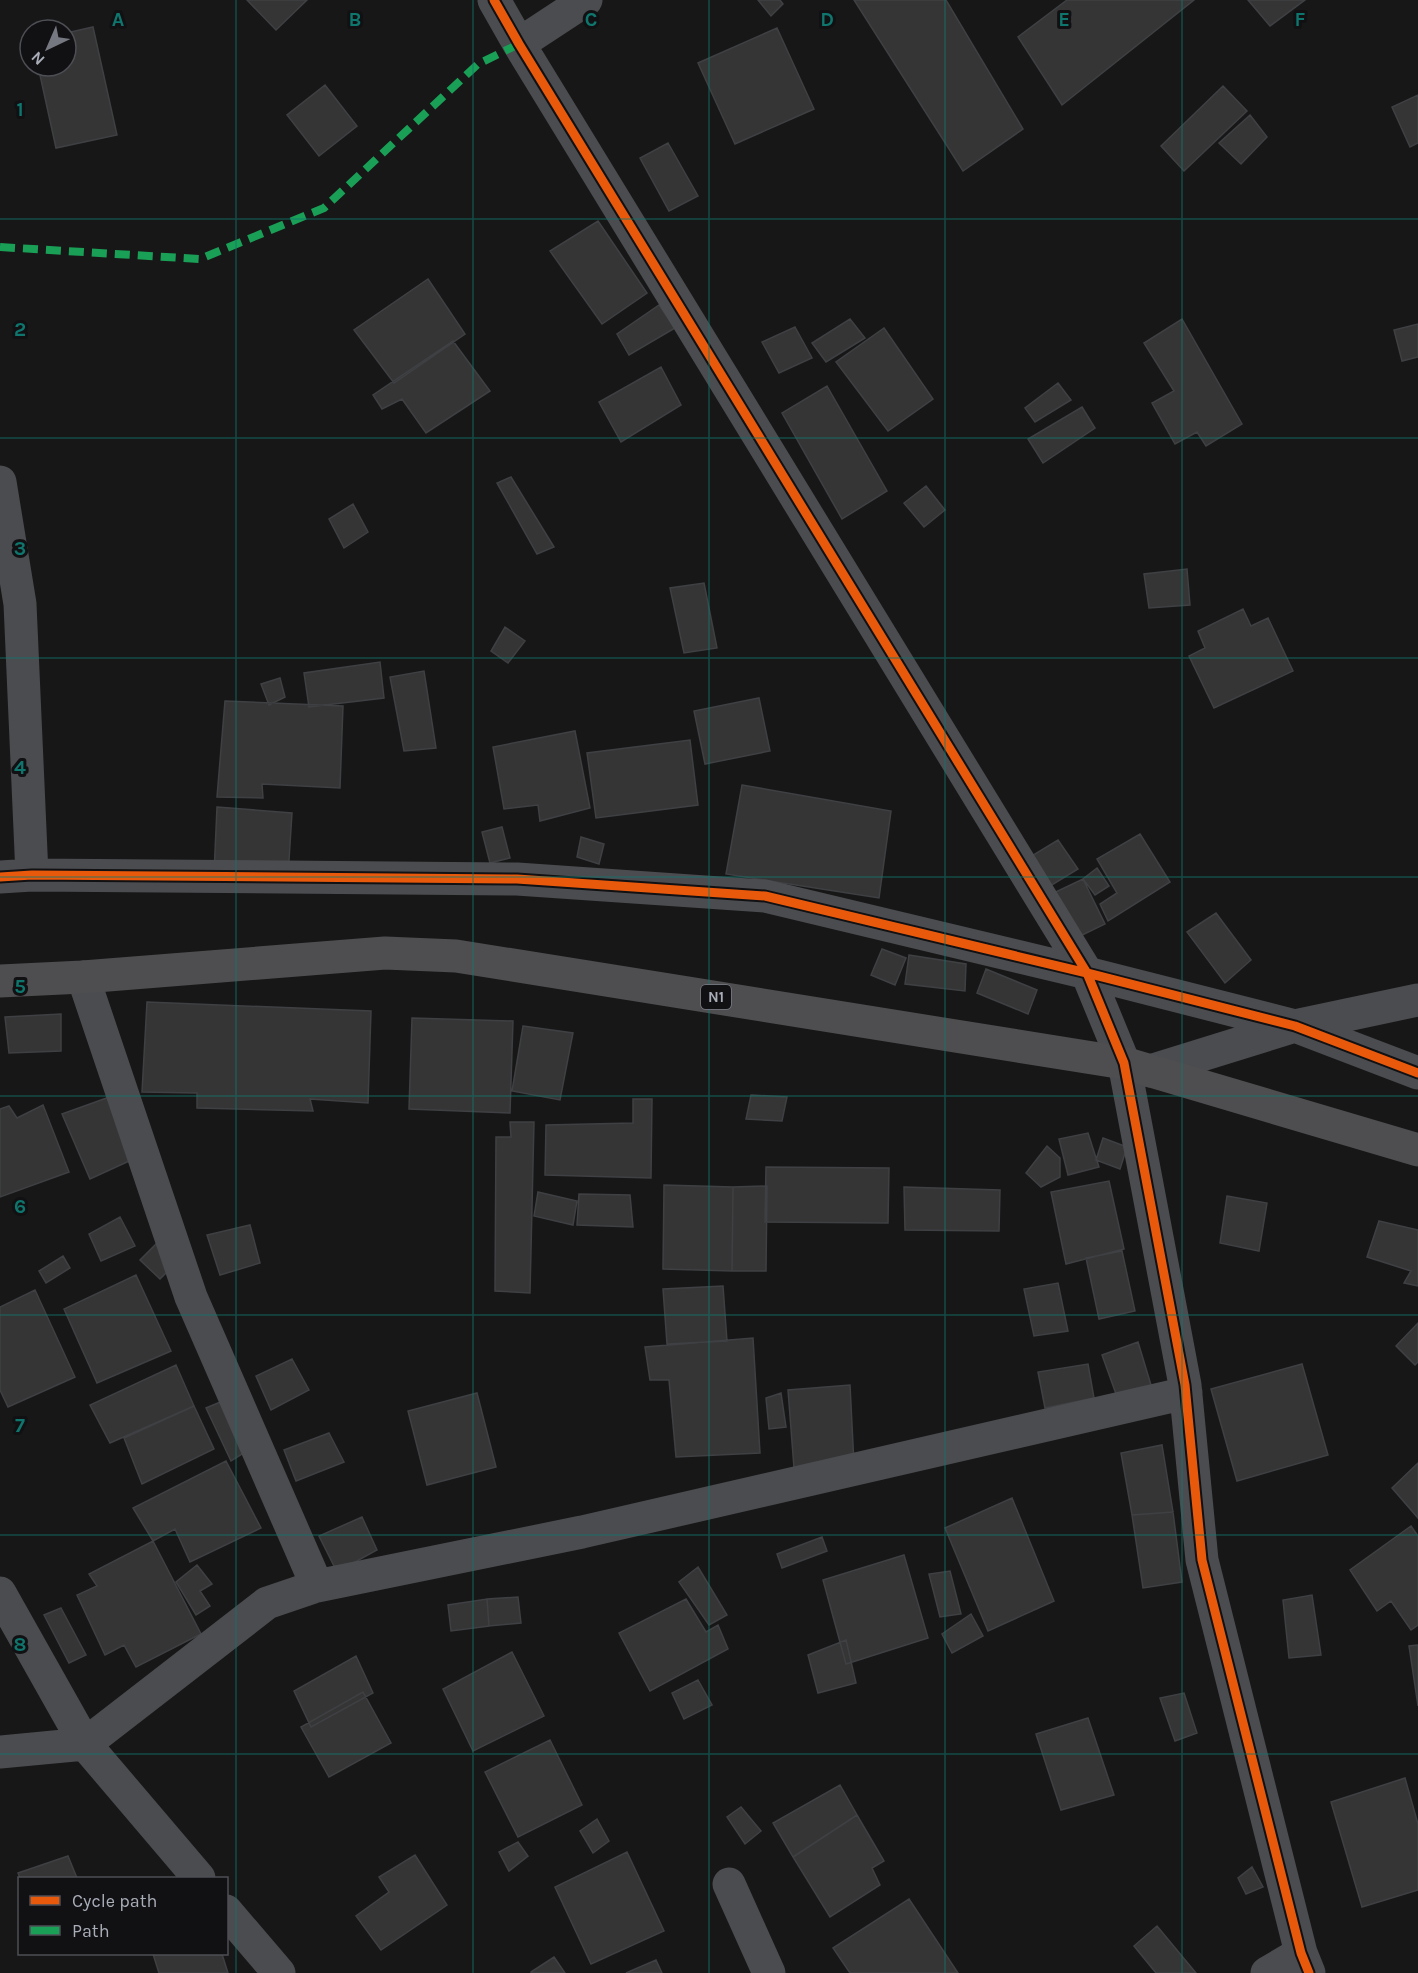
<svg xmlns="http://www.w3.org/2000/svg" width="1418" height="1973" viewBox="0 0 1418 1973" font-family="Karla,sans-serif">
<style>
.building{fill:#353536;stroke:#3f4043;stroke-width:1.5}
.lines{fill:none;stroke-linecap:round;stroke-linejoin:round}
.minor{stroke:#4b4c50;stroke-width:33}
.highway{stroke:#4e4e51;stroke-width:33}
.quiet{stroke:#1a9f57;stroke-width:8;stroke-dasharray:15 8;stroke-linecap:butt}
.cycleway-casing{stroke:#111113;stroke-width:13}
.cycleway{stroke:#e8590c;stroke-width:9}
.grid{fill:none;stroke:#0f766e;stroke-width:1.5;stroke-opacity:0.55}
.labels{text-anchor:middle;stroke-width:6;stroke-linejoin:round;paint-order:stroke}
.shield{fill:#111113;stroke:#7b7e86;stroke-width:1.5}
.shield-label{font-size:15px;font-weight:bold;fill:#a8adb8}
.grid-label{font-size:20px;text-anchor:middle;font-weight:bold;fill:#0f766e;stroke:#111113;stroke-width:6;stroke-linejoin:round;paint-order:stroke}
</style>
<rect width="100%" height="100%" fill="#171717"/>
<path class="building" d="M247,0H307L276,30Z
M758,0H780L783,4L771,16Z
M854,0H946L1023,129L963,171Z
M1067,0H1194L1062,105L1018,37Z
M1248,0H1305L1270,26Z
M93,27L117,135L56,148L38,66H66V33Z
M777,28L814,109L735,144L698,63Z
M325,85L357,126L319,156L287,115Z
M1223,86L1247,111L1184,171L1161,146Z
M1418,95V143L1410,147L1392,107Z
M1250,115L1267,137L1241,164L1219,143Z
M668,143L698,196L669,211L640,158Z
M598,221L647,293L602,324L550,251Z
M428,279L465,334L394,383L354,330Z
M659,305L675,328L629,355L617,334Z
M850,319L865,338L826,362L812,343Z
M1182,319L1242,424L1206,446L1197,432L1175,444L1152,403L1174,391L1144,343Z
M1418,324V357L1402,361L1394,330Z
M795,327L812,358L779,373L762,342Z
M884,328L933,399L888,431L836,362Z
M453,341L490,391L426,433L402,399L382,409L373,395Z
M661,367L681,405L621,442L599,402Z
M1058,383L1071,400L1035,422L1025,408Z
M827,386L887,491L842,519L782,413Z
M1082,407L1095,428L1043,463L1028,439Z
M511,477L554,547L537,554L497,483Z
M926,486L945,510L924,527L904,503Z
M353,504L368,532L344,548L329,519Z
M1187,569L1190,605L1149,608L1144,574Z
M704,583L717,648L684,653L670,588Z
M1243,609L1251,626L1268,618L1293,671L1214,708L1189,656L1205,648L1198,631Z
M505,627L525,641L508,663L491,651Z
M380,662L384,698L309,707L304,673Z
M424,671L436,748L404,751L390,677Z
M280,678L285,697L269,705L261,684Z
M759,698L770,751L705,764L694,711Z
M225,701L343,706L340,788L262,784L263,798L217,797Z
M575,731L590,808L540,821L538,805L504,809L493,747Z
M690,740L698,805L596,818L587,753Z
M742,785L891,811L879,898L726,874Z
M217,807L292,813L288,876L214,874Z
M502,827L510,858L490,863L482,832Z
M1140,834L1170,882L1108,921L1100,904L1117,893L1097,859Z
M581,837L604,844L599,864L577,857Z
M1058,840L1078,869L1042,891L1025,860Z
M1097,868L1109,886L1095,895L1083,879Z
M1083,879L1105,924L1070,941L1047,896Z
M1216,913L1251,960L1225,983L1187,932Z
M882,949L906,958L895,985L871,975Z
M909,955L966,964L965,991L905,984Z
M986,969L1037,990L1028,1014L977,993Z
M147,1002L371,1011L368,1103L310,1099L313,1111L197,1108V1093L142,1092Z
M61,1014V1051L9,1053L5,1017Z
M412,1018L513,1021L510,1113L409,1109Z
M523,1026L573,1033L560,1100L512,1091Z
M115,1095L140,1156L90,1179L62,1114Z
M751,1095L787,1097L782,1121L746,1119Z
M633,1099H652L651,1178L545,1175L546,1125L633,1123Z
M43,1105L69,1172L0,1197V1109L9,1106L17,1118Z
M510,1122H534L530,1293L495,1291L496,1137H511Z
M1088,1133L1099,1167L1068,1175L1059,1139Z
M1103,1138L1127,1147L1120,1169L1096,1160Z
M1047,1146L1060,1158V1177L1041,1187L1026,1173Z
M766,1167L889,1168L888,1223L765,1222Z
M1109,1181L1124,1249L1066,1264L1051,1192Z
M664,1185L733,1187L732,1271L663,1269Z
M767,1186L766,1271H732L733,1187Z
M904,1187L1000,1190L999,1231L905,1230Z
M538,1192L577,1201L573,1225L534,1216Z
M579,1194L630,1195L633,1227L577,1225Z
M1227,1196L1267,1203L1259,1251L1220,1243Z
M120,1217L135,1246L101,1261L89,1234Z
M1379,1221L1418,1230V1286L1404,1283L1411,1271L1367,1257Z
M250,1225L260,1263L220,1275L207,1235Z
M159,1241L179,1260L160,1279L140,1260Z
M1122,1251L1135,1311L1099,1319L1086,1258Z
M63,1256L70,1268L46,1283L39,1271Z
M136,1275L171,1351L97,1383L64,1309Z
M1058,1283L1068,1331L1034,1336L1024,1289Z
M723,1286L727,1341L667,1344L663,1289Z
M35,1290L75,1377L8,1407L0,1390V1307Z
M1418,1323V1362L1415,1365L1396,1346Z
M753,1338L760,1453L676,1457L669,1380H650L645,1347Z
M1138,1342L1154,1395L1120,1405L1102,1355Z
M292,1359L309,1390L271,1410L256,1376Z
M1088,1364L1094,1398L1045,1408L1038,1372Z
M1302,1364L1328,1455L1237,1481L1211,1389Z
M176,1365L194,1406L110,1443L90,1405Z
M850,1385L854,1464L794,1468L788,1390Z
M477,1393L496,1467L427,1485L408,1411Z
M781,1393L786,1427L769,1429L766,1398Z
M230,1398L255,1446L231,1461L206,1408Z
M194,1406L214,1449L142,1484L124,1438Z
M329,1433L344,1462L296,1481L284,1450Z
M1162,1445L1173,1512L1132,1515L1121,1453Z
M226,1461L261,1528L190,1562L175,1529L153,1541L133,1508Z
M1418,1463V1518L1392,1488Z
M1012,1498L1054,1601L988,1631L945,1528Z
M1173,1512L1182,1582L1143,1588L1132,1515Z
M362,1517L377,1550L337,1572L319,1536Z
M1411,1526L1418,1536V1625L1411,1630L1391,1601L1377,1611L1350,1570Z
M822,1537L827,1551L782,1568L777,1554Z
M153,1541L201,1634L136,1667L124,1645L105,1655L77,1595L97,1586L89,1574Z
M904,1555L928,1638L846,1664L823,1580Z
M197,1565L212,1584L200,1591L210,1606L196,1615L176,1582Z
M698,1567L727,1615L709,1625L679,1582Z
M950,1571L961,1614L940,1617L929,1574Z
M1312,1595L1321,1655L1289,1658L1283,1600Z
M518,1597L521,1623L489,1626L487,1599Z
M487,1599L489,1626L451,1631L448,1605Z
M686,1599L706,1632L718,1625L728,1649L650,1691L619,1633Z
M61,1608L86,1655L69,1663L44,1615Z
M971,1614L983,1636L952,1653L942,1634Z
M846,1640L856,1683L818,1693L808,1655Z
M1418,1645V1706L1409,1646Z
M512,1652L544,1716L473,1751L443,1689Z
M356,1656L373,1693L311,1727L294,1691Z
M698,1680L712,1705L684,1719L672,1693Z
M363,1692L391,1743L329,1777L301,1727Z
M1184,1693L1197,1733L1175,1741L1160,1698Z
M1088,1718L1114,1795L1061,1810L1036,1734Z
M550,1740L582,1805L518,1837L485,1772Z
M1405,1778L1418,1824V1890L1362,1907L1331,1802Z
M840,1785L857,1815L793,1857L773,1823Z
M741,1807L761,1831L745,1844L727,1817Z
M857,1815L884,1861L872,1868L880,1885L830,1917L793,1857Z
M597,1819L609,1841L593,1853L580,1831Z
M518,1842L528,1856L509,1871L499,1852Z
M627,1852L664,1931L591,1964L555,1887Z
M415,1855L447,1905L381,1950L356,1916L389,1892L379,1877Z
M68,1856L77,1878H20L18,1873Z
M1252,1867L1263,1887L1246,1894L1238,1878Z
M909,1899L958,1973H850L833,1948Z
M1157,1926L1196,1973H1156L1134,1946Z
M153,1954H222L228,1973H159Z
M554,1957L565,1973H531V1972Z
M656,1960L662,1973H626Z"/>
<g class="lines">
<path class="minor" d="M494,0L519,44L1087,973L1124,1063L1185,1385L1202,1560L1301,1953L1309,1973
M519,44L586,0
M0,482L20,604L32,875
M0,877L32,875L517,879L765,896L1087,973L1295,1026L1418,1073
M83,977L191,1297L317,1586
M1150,1071L1295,1026L1418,1000
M0,1593L85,1744L199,1878
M0,1752L85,1744L267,1603L317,1586L582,1532L1186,1393
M729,1884L769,1973
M226,1911L279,1973
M1267,1973L1301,1953"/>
<path class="highway" d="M0,981L83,977L385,953L456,956L1124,1063L1418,1150"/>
<path class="quiet" d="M0,247L200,259L324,208L478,64L519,44"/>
<g class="cycleway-casing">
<path id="cycleway" d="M494,0L519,44L1087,973L1124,1063L1185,1385L1202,1560L1301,1953L1309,1973
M0,877L32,875L517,879L765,896L1087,973L1295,1026L1418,1073"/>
</g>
<use href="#cycleway" class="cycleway"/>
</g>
<path class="grid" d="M236,0V1973M473,0V1973M709,0V1973M945,0V1973M1182,0V1973M0,219H1418M0,438H1418M0,658H1418M0,877H1418M0,1096H1418M0,1315H1418M0,1535H1418M0,1754H1418"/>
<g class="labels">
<rect class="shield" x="701" y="985" width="30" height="24" rx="4.5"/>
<g class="shield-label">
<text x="716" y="1002">N1</text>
</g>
</g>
<g class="grid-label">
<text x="118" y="26">A</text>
<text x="355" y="26">B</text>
<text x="591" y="26">C</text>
<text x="827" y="26">D</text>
<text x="1064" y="26">E</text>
<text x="1300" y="26">F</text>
<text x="20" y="116">1</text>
<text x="20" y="336">2</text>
<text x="20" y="555">3</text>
<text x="20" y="774">4</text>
<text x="20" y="993">5</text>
<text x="20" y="1213">6</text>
<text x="20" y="1432">7</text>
<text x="20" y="1651">8</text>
</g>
<rect x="18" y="1877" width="210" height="78" fill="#111113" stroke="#4d4f55" stroke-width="1.5"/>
<rect x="30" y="1896" width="30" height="9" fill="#e8590c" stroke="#4d4f55" stroke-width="1.5"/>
<text x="72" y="1907" font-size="18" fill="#a8adb8">Cycle path</text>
<rect x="30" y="1926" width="30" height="9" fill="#1a9f57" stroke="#4d4f55" stroke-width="1.5"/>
<text x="72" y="1937" font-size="18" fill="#a8adb8">Path</text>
<g transform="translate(48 48) rotate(224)"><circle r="28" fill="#111113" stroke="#4d4f55" stroke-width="1.5"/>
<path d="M0-4.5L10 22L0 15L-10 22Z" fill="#757880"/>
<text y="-9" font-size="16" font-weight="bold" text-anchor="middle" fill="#a8adb8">N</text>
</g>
</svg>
